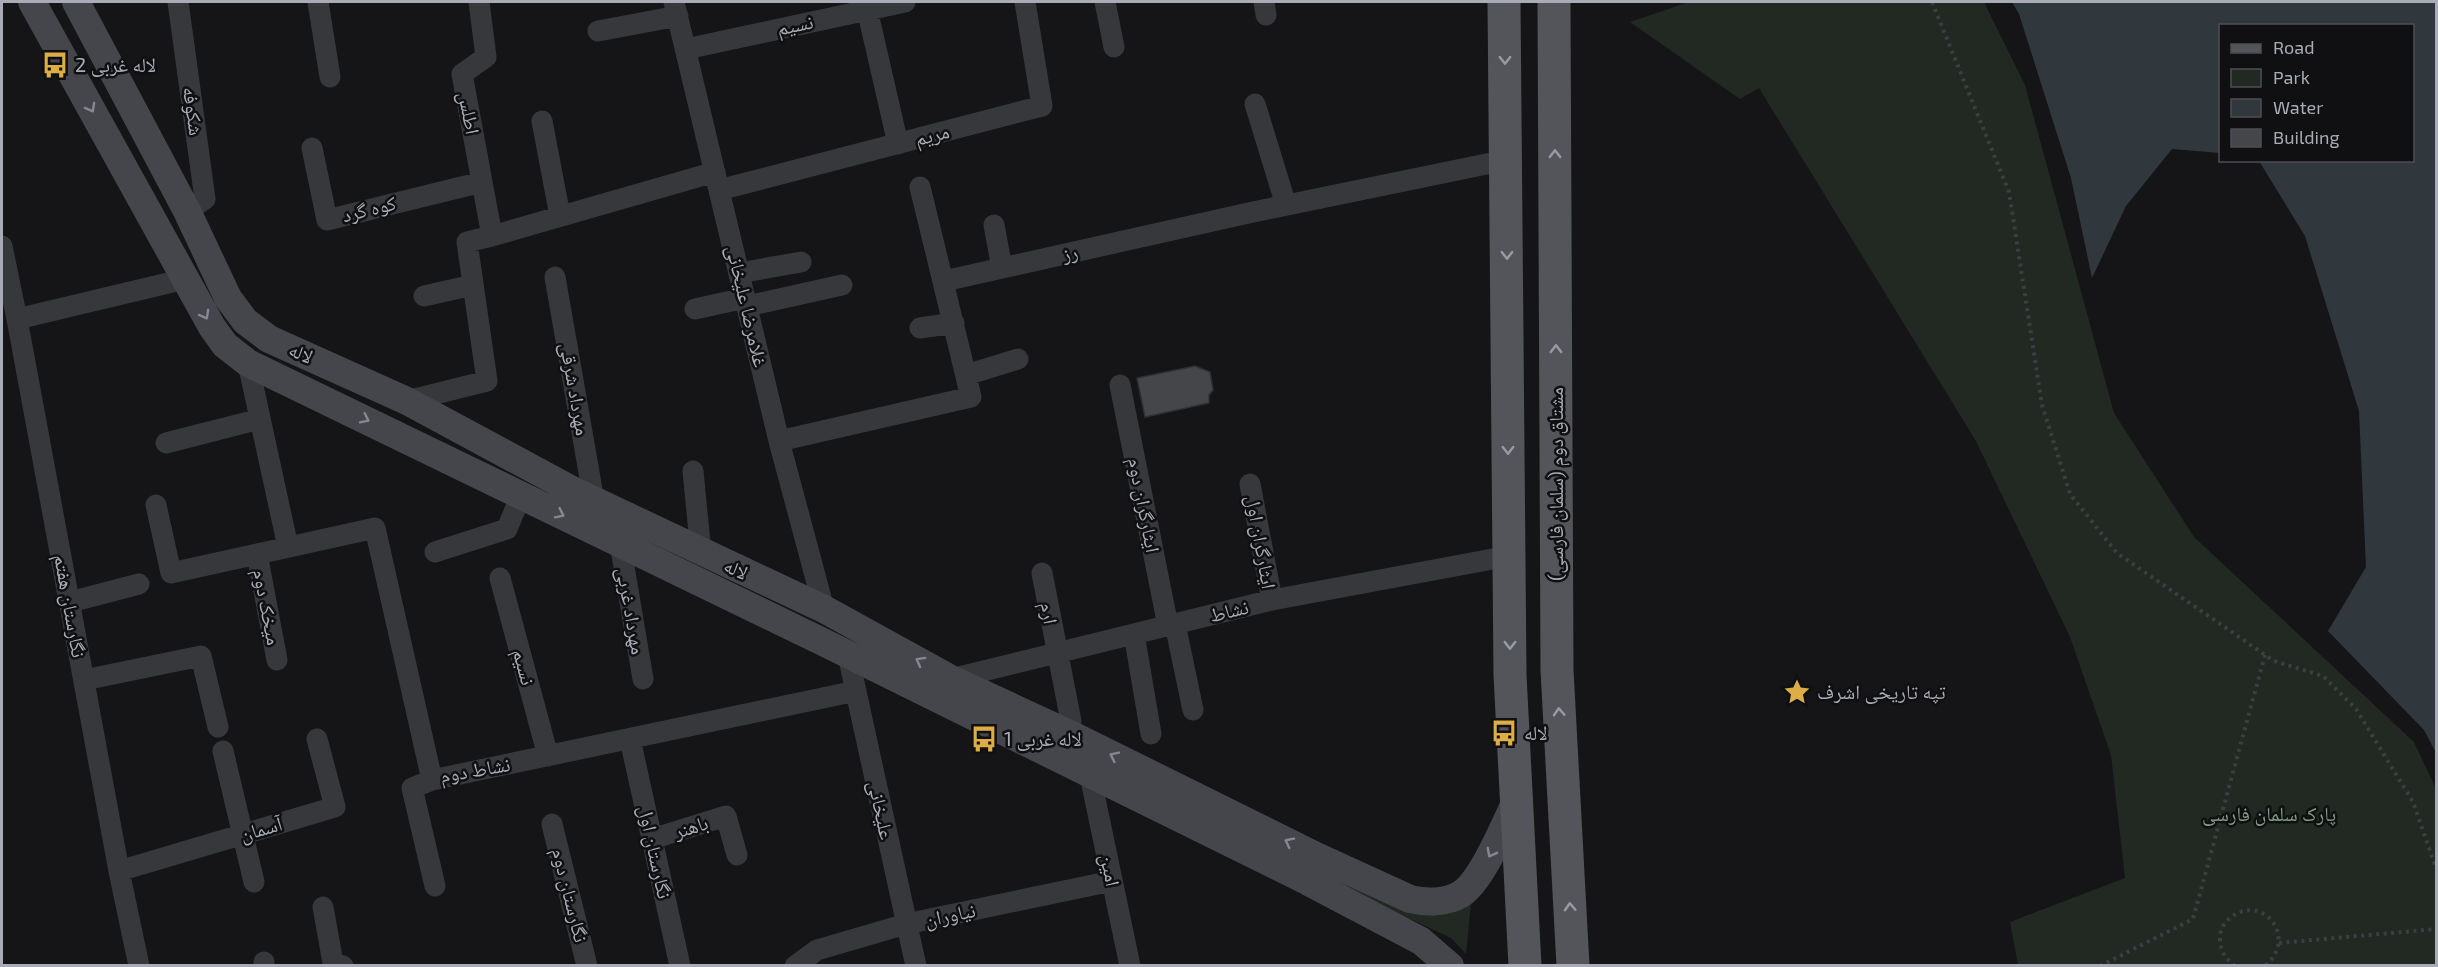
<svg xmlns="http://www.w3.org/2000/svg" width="2438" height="967" viewBox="0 0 2438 967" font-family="'Exo 2','Noto Naskh Arabic',sans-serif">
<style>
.green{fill:#222923}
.water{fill:#30383e}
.building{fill:#45464a;stroke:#303033;stroke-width:1.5}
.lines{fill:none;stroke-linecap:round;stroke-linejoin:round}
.path{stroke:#3d3e42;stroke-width:4;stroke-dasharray:3 4.5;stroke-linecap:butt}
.minor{stroke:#37383c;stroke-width:21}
.secondary{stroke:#45464b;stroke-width:28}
.primary{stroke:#53555a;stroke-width:33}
.oneway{stroke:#989ba4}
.oneway2{stroke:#868891}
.labels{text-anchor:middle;stroke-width:5;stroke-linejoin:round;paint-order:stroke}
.street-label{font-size:20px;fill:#a9acb6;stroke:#101012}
.poi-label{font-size:20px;fill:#a9acb6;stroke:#101012;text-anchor:start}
.park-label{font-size:20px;fill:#829f84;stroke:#101012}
</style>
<rect width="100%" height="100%" fill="#151517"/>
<path class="green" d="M1689,2H1984L2025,85L2114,413L2194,537L2414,742L2436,789V965H2018L2010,922L2125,878L2111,755L2070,637L1976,441L1759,88L1740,99L1630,22Z
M1322,878L1472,893L1466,954L1451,938Z"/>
<path class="water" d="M2012,2H2436V753L2424,730L2328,631L2366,567L2359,411L2305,236L2259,161L2412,160V26H2220V153L2172,149L2126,206L2092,278L2071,178L2019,14Z"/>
<path class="building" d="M1195,366L1210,372L1213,390L1209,395V403L1145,417L1137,378Z"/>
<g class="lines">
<path class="path" d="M1932,2L2009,192L2042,405L2070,494L2117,553L2274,661L2323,676L2356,709L2413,802L2436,868
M2279,943L2436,929
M2100,966L2193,919L2265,655
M2235,966C2225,958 2220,951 2220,938C2220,930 2224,923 2230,918C2262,892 2299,937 2265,966"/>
<path class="minor" d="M178,2L205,199L187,211
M318,2L330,77
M674,2L779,441L824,609
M1105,2L1114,47
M1264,2L1266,15
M867,9L898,144
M598,31L678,16
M686,49L905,2
M1255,104L1286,205
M542,121L560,216
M312,148L327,220L482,182
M719,190L1042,106L1025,2
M994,225L1002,268
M492,236L715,172
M2,246L17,319L119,871L139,966
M739,273L801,262
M555,277L594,501
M944,281L1253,212L1506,160
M424,296L473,285
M747,306L842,285
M695,309L745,298
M17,319L185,279
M920,328L954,323
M248,363L288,547
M966,375L1018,359
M1120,385L1168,626
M407,401L487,381L467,242L492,236L462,74L486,57L479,2
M779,441L971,397L920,187
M166,443L260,419
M693,471L701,553
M1250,484L1272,600
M156,505L171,573L375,528L432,780
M620,543L643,679
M435,552L507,529L521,495
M257,554L277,660
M1042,573L1071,721
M500,578L548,756
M70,602L139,584
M1175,624L1193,710
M1134,634L1151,734
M848,655L916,966
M951,679L1272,600L1509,556
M84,680L201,656L218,727
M630,739L680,966
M223,751L254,882
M1090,775L1130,966
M552,824L587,966
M652,839L726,816L737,855
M119,871L335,807L317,739
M435,886L412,788L432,780L856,691
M323,907L333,963L343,966
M264,962V966
M795,966L817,950L906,924L1112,881"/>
<path class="secondary" d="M32,2L212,327L225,345L248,363L823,642L1307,881L1421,941L1450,966
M76,2L187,211L228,298L245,321L269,339L407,401L574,491L824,609L951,679L1074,736L1316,856L1410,899C1426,903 1446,903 1461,894C1482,881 1505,824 1516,801"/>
<path class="primary" d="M1504,2L1510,675L1525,966
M1554,2L1557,670L1573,966"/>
</g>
<defs><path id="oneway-chevron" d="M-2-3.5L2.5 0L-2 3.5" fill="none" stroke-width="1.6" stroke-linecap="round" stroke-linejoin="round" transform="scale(1.5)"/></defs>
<g class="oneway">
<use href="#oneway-chevron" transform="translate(1505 60) rotate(90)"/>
<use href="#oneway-chevron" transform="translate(1555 154) rotate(-90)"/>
<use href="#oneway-chevron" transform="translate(1507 255) rotate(89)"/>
<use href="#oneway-chevron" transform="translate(1556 349) rotate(-90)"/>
<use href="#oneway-chevron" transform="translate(1508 450) rotate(89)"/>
<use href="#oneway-chevron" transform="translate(1510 645) rotate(90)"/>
<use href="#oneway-chevron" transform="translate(1559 712) rotate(-93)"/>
<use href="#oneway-chevron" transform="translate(1570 907) rotate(-93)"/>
</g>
<g class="oneway2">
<use href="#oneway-chevron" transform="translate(91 108) rotate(61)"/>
<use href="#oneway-chevron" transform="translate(205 315) rotate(61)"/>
<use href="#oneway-chevron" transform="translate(365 419) rotate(26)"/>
<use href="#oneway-chevron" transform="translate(560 514) rotate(26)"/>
<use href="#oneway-chevron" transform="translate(920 661) rotate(-151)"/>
<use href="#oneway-chevron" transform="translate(1114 756) rotate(-154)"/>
<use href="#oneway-chevron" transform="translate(1289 842) rotate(-153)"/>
<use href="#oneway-chevron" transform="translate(1491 853) rotate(118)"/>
</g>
<defs>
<g id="bus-bare" transform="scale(2.07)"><path d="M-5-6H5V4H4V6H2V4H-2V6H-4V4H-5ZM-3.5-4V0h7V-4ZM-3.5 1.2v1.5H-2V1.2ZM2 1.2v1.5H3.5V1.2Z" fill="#deae46" stroke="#101012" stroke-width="2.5" paint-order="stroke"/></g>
<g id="sight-bare" transform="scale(2.07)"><path d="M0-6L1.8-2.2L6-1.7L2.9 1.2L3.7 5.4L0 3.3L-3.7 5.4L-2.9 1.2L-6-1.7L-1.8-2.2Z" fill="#deae46" stroke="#101012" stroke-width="2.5" paint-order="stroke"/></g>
</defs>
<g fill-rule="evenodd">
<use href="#bus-bare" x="55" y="65"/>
<use href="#sight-bare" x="1797" y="692"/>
<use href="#bus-bare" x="1504" y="733"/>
<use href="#bus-bare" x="984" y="739"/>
</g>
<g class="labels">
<g class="street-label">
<text transform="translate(795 25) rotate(-12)" y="7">نسیم</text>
<text transform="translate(193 111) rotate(82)" y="7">شکوفه</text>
<text transform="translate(469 113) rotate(79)" y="7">اطلس</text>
<text transform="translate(932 135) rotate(-15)" y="7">مریم</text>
<text transform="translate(369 209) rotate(-14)" y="7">کوه گرد</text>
<text transform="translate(1070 253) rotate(-13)" y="7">رز</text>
<text transform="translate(747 306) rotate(77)" y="7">غلامرضا علیخانی</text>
<text transform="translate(301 353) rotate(24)" y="7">لاله</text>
<text transform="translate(575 389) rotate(80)" y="7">مهرداد شرقی</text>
<text transform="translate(1556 484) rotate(-90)" y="7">مشتاق دوم (سلمان فارسی)</text>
<text transform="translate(1144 505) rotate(79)" y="7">ایثارگران دوم</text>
<text transform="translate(1261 542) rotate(80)" y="7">ایثارگران اول</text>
<text transform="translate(736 569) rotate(25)" y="7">لاله</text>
<text transform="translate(70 606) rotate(80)" y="7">نگارستان هفتم</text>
<text transform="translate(267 607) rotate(79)" y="7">میخک دوم</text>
<text transform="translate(631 611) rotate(80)" y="7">مهرداد غربی</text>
<text transform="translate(1229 611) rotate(-14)" y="7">نشاط</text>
<text transform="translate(1049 613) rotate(79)" y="7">ارم</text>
<text transform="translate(524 667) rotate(75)" y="7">نسیم</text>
<text transform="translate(475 770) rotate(-10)" y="7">نشاط دوم</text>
<text transform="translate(881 810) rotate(78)" y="7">علیخانی</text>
<text transform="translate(691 827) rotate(-17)" y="7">باهنر</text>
<text transform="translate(261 829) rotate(-16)" y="7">آسمان</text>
<text transform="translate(655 852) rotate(78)" y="7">نگارستان اول</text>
<text transform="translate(1110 870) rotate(78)" y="7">امین</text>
<text transform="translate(570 895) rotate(76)" y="7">نگارستان دوم</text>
<text transform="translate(950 915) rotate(-12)" y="7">نیاوران</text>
</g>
<g class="poi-label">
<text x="75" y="72">لاله غربی 2</text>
<text x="1817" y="699">تپه تاریخی اشرف</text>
<text x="1524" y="740">لاله</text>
<text x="1004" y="746">لاله غربی 1</text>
</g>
<g class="park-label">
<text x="2269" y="821">پارک سلمان فارسی</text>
</g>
</g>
<rect width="2438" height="967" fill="none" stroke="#a9acb6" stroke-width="6"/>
<rect x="2219" y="24" width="195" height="138" fill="#101012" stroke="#4d4e54" stroke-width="1.5"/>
<rect x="2231" y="44" width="30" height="9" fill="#53555a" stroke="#4d4e54" stroke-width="1.5"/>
<text x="2273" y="54" font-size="18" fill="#a9acb6">Road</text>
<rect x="2231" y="69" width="30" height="18" fill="#222923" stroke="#4d4e54" stroke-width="1.5"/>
<text x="2273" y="84" font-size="18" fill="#a9acb6">Park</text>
<rect x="2231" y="99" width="30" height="18" fill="#30383e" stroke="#4d4e54" stroke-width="1.5"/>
<text x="2273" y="114" font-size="18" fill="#a9acb6">Water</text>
<rect x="2231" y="129" width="30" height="18" fill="#45464a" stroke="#4d4e54" stroke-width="1.5"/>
<text x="2273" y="144" font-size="18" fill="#a9acb6">Building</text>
</svg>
